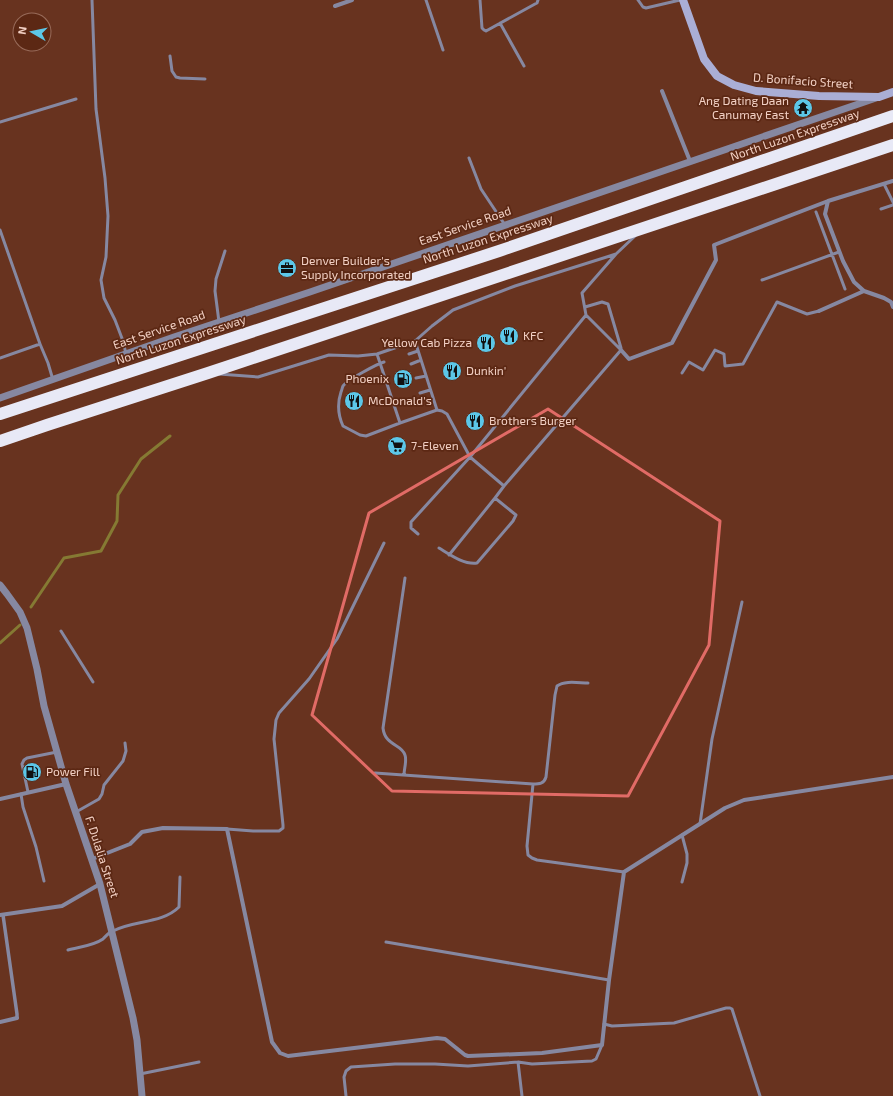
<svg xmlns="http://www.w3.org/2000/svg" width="893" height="1096" viewBox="0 0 893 1096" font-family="'Exo 2',sans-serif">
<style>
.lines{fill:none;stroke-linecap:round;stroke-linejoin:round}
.stream{stroke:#857a33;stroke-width:3}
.service{stroke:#8688a1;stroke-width:3}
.pedestrian{stroke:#8688a1;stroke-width:3.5}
.minor{stroke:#8688a1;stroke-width:4}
.tertiary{stroke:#8688a1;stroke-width:7}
.secondary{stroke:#aaaed5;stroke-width:8}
.motorway{stroke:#e8e9f6;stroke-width:12}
.marked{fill:none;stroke:#e16b66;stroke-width:3;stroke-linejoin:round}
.labels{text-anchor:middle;stroke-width:3.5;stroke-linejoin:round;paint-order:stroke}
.street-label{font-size:12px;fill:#f2d0c4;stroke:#5c2814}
.poi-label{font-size:12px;fill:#f2d0c4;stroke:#5c2814;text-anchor:start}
</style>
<rect width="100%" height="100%" fill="#68331f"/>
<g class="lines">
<path class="stream" d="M31,607L64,558L101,551L117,521L118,495L141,459L170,436
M0,643L20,625"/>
<path class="service" d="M92,0L96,109L105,178L108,216L106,257L101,280L104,298L115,320L123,341L126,354
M426,0L443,50
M480,0L482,28L484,30L486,31L535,4L537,3L538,0
M638,0L643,7L646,8L680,0
M500,23L524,66
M170,56L172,71L176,77L180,78L205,79
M0,122L76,99
M469,158L481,189L505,225
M884,184L893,202
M881,209L893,205
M816,212L845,289
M0,230L40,344
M762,280L839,252
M585,307L602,302L608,304L621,348
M219,322L215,291L216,279L225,251
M415,341L437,410
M621,350L586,315L582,293L616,254L635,236
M377,354L400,423L437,410L442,411L447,414L470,457L504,486
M409,354L418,351
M0,358L40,344L48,363L53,380
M384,362C377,364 347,380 343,386C342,388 342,390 341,392C337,404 338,415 343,426L360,435L366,436L400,423
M411,364L421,360
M682,373L689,362L703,370L715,350L724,354L725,366L743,364L777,302L807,314L819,311
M219,374L258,377L329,355L358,356L377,354L415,341L432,326L453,310L515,286L616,254
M416,378L426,376
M420,393L430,390
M418,534L411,528V522L470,457L586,315
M439,548C449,554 464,565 477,563L513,521L516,515L495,498L504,486L621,350
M449,555L495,498
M61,631L93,682
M375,773L533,784C539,784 544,784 546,777L555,695L557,686C565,680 579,683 588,683
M404,775C404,769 407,761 405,755C402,744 385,746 383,728L405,578
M533,784L527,846L528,855L532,858L537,860L624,872
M28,792L22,764L24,760L27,758L57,752
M21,794L23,807L36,847L44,881
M76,812L99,799L102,794L104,785L123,761L126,751L125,743
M700,824L712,739L742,602
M227,829L253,831H279L283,828V825L274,739L276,720L279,713L309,679L337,639L384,543
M682,835L687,854V863L682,882
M386,942L609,980
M68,950C79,947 93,946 103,939C106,936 109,932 113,931C133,920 162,924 179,907L180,877
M604,1024L612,1026L674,1023L726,1008H730L732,1009L760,1096
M518,1062L522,1096
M140,1074L199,1062
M346,1096L344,1077L346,1071L351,1067L395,1064H435L468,1066L518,1062L532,1064L592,1061L596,1059L602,1045"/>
<path class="pedestrian" d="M3,915L17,1014V1018"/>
<path class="minor" d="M335,6L352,0
M662,91L690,161
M893,181L828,201L825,214L843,261L854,282L864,291L884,298L891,302L893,307
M819,311L864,291
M621,350L629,359L672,343L716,260L714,245L828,201
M0,799L66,784
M92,859L130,844L142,832L163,828L227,829L272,1042L280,1053L288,1056L437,1038L445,1039L465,1055L468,1056L542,1053L602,1045L609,980L624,872L725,808L744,800L893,777
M0,915L62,906L100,884
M0,1022L17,1018"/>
<path class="tertiary" d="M0,398L174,337L310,292L876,98
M0,585L7,594L20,612L27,628L37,669L44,706L66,784L100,884L133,1018L137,1040L142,1096"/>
<path class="secondary" d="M683,0L704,59L717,76L734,85L756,91L819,96L879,97L893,92"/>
<path class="motorway" d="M0,414L499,251L893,116
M0,441L47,425L208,373L893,145"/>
</g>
<path class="marked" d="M548,409L720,521L709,645L628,796L392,791L312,715L369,513Z"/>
<defs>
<g id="temple-disc" transform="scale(1)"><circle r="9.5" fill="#5cc7e8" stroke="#5c2814"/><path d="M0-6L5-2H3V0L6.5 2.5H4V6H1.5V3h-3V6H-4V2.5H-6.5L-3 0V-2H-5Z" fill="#111"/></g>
<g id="office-disc" transform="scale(1)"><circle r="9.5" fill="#5cc7e8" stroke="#5c2814"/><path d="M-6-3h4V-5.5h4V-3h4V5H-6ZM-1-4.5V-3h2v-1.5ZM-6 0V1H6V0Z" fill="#111"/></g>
<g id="restaurant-disc" transform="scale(1)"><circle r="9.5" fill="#5cc7e8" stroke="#5c2814"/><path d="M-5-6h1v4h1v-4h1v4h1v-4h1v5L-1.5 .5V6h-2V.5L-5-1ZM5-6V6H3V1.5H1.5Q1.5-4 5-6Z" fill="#111"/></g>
<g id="fuel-disc" transform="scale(1)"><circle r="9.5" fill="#5cc7e8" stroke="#5c2814"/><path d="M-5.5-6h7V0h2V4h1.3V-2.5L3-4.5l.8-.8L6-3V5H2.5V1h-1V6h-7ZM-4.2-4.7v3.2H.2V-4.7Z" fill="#111"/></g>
<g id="supermarket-disc" transform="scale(1)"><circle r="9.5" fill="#5cc7e8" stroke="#5c2814"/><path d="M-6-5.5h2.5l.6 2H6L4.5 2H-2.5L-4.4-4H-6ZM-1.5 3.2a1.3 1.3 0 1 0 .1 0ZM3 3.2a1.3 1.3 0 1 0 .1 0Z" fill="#111"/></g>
</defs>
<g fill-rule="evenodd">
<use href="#temple-disc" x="803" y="108"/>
<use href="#office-disc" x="287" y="268"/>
<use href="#restaurant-disc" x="509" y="336"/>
<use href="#restaurant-disc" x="486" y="343"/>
<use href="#restaurant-disc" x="452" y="371"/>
<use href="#fuel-disc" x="403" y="379"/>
<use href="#restaurant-disc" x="354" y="401"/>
<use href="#restaurant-disc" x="475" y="421"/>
<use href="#supermarket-disc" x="397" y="446"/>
<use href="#fuel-disc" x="32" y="772"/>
</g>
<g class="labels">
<g class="street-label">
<text transform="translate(803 81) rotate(4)" y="4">D. Bonifacio Street</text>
<text transform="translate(795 135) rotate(-19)" y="4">North Luzon Expressway</text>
<text transform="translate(465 226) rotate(-19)" y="4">East Service Road</text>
<text transform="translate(488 239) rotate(-18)" y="4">North Luzon Expressway</text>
<text transform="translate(159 330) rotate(-19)" y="4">East Service Road</text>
<text transform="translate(181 340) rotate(-18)" y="4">North Luzon Expressway</text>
<text transform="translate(102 857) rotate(72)" y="4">F. Dulalia Street</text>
</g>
<g class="poi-label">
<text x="789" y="105" text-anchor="end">Ang Dating Daan<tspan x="789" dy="14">Canumay East</tspan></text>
<text x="301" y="265">Denver Builder's<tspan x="301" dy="14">Supply Incorporated</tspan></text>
<text x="523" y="340">KFC</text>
<text x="472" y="347" text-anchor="end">Yellow Cab Pizza</text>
<text x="466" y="375">Dunkin'</text>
<text x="389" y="383" text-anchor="end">Phoenix</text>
<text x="368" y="405">McDonald's</text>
<text x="489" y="425">Brothers Burger</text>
<text x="411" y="450">7-Eleven</text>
<text x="46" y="776">Power Fill</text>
</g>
</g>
<g transform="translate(32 32) rotate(279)"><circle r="19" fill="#5c2814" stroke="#986b5a"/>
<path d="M0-3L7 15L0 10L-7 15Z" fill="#5cc7e8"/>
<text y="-6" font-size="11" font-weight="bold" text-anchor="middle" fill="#f2d0c4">N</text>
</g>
</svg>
